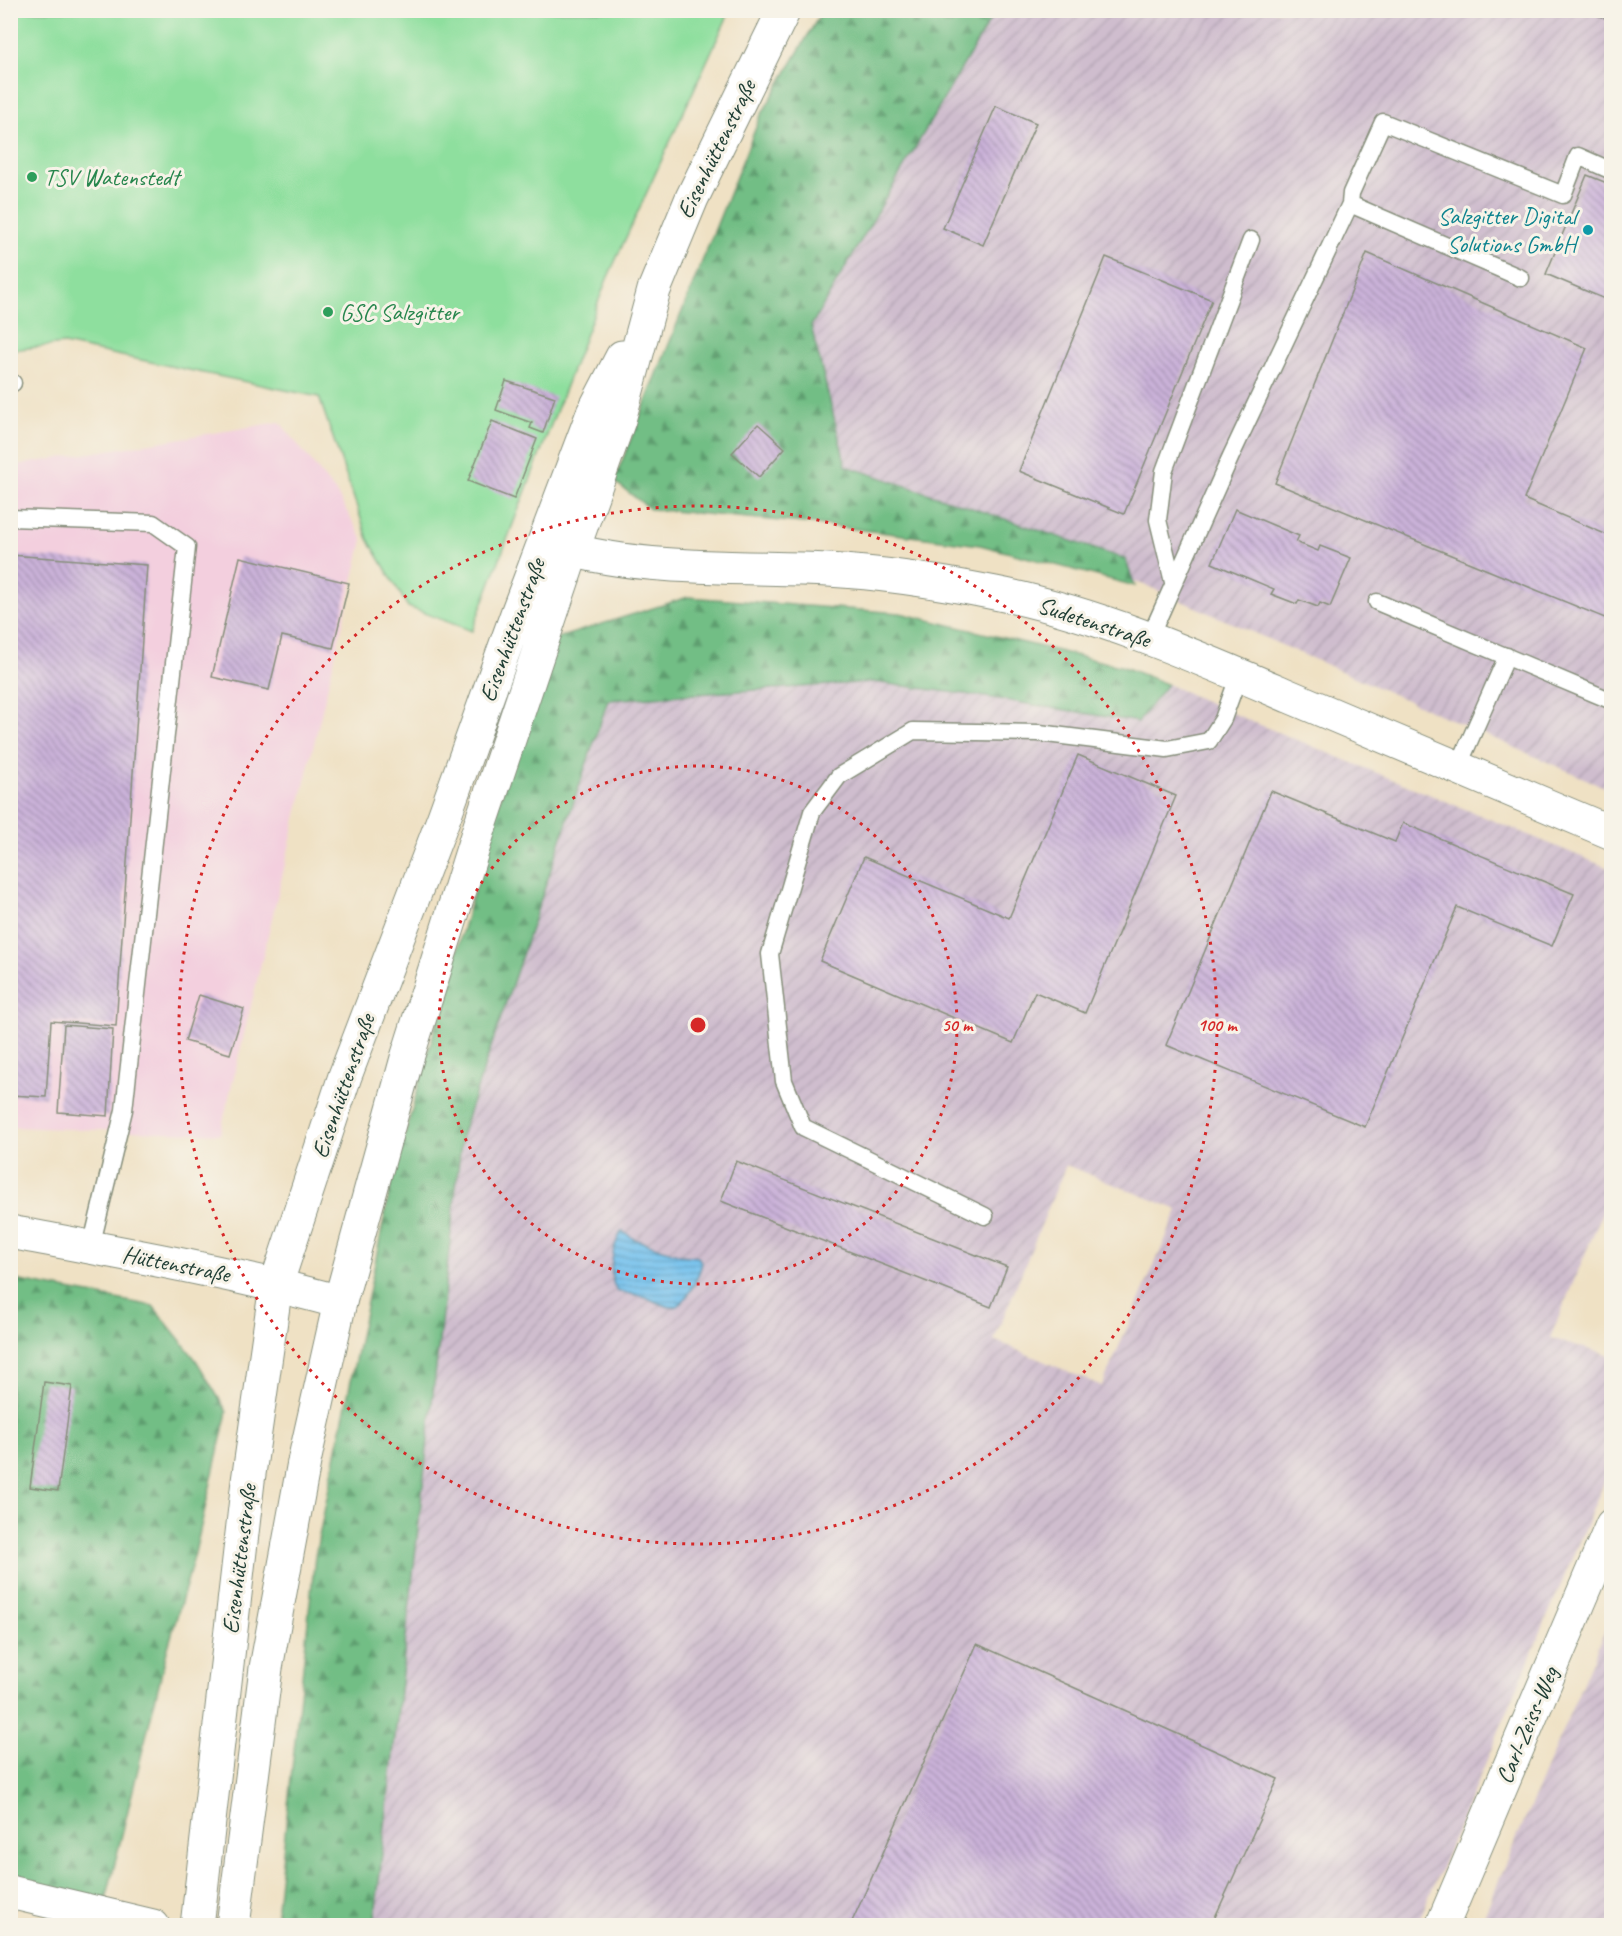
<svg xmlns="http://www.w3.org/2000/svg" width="1622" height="1936" viewBox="0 0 1622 1936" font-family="Caveat,sans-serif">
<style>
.built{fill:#f3cfde}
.industrial{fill:url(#industrial-furrows);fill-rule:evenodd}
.forest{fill:url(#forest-firs);stroke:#487e5c;stroke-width:1.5}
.garden{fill:#8edf9e;stroke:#568e69;stroke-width:1.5}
.water{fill:url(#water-rules);stroke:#497f91;stroke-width:1.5}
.building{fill:url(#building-back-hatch)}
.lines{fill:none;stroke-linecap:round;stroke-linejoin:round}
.service-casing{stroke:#878f7c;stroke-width:19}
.minor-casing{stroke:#878f7c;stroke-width:35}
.tertiary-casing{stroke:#878f7c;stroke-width:35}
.service{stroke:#fff;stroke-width:16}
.minor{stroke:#fff;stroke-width:33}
.tertiary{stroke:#fff;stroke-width:33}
.ring{fill:none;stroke:#d62828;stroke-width:3;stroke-dasharray:3 6}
.leisure-dot{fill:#2e9e5b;stroke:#f7f3e8;stroke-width:2}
.culture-dot{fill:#0f9aa8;stroke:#f7f3e8;stroke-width:2}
.labels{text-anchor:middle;stroke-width:6;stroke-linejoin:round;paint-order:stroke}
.street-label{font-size:24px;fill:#1f3d34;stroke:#f7f3e8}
.leisure-label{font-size:24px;fill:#27864d;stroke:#f7f3e8;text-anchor:start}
.culture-label{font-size:24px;fill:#0d838f;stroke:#f7f3e8;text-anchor:end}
.centre{fill:#d62828;stroke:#f7f3e8;stroke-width:3}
.ring-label{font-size:18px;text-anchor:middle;font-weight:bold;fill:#d62828;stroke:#f7f3e8;stroke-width:6;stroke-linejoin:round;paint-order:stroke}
</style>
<defs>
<pattern id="industrial-furrows" width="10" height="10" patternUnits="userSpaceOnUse" patternTransform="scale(1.5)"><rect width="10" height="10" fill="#cfbdce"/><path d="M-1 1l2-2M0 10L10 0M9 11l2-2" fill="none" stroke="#b1a3b2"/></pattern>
<pattern id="forest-firs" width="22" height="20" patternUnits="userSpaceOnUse" patternTransform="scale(1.5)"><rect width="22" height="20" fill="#72be85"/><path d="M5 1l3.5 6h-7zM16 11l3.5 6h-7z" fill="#5d9c6e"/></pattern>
<pattern id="water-rules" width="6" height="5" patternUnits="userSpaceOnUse" patternTransform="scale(1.5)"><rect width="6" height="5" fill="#73c1ee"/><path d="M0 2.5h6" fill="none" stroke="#5e9ec2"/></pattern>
<pattern id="building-back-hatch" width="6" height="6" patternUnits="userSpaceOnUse" patternTransform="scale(1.5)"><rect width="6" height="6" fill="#cbb2d9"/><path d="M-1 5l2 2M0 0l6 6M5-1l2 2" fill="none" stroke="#a492b1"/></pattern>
</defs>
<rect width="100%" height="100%" fill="#f7f3e8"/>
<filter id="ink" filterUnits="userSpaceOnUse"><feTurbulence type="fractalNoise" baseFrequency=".0167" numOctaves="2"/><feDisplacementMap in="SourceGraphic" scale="12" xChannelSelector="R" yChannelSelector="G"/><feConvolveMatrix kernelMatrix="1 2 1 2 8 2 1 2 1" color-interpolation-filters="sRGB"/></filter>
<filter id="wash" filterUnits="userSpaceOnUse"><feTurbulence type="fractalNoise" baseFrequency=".008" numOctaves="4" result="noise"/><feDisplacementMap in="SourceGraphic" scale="24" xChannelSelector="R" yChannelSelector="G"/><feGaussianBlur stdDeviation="1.35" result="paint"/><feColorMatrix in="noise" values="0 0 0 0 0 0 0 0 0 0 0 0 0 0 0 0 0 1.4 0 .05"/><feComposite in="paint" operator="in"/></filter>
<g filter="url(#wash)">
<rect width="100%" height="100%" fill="#efe1c4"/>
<path class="built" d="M280,422L337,494L363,540L220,1134L11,1127V466Z"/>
<path class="industrial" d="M995,11H1611V790L1145,585L984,540L830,516L810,326Z
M873,682L980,696L1138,722L1167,684L1248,720L1611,869L1612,1079L1606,1126L1611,1152V1192L1550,1338L1611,1356V1466L1417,1925L374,1926L462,1133L608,700ZM1066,1165L1178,1210L1102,1386L994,1340Z
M1611,1616V1925H1480Z"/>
<path class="forest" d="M822,11H995L811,326L846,466L1125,559L1135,586L980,545L825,525L650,509L614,481L760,117Z
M688,597L900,613L1124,667L1167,684L1138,722L980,696L873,682L608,700L462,1133L374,1925L275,1926L315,1556L392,1180L516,742L554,639Z
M10,1279L153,1306L196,1360L227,1412L194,1557L167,1651L100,1924L11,1900Z"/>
<path class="garden" d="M10,11H730L607,279L472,631L408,607L368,539L319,397L64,344L11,350Z"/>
<path class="water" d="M622,1231L634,1239L680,1255L698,1257L702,1263C699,1275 686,1308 671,1307C662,1306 653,1300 645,1297C636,1294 626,1294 617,1291C607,1276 612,1246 622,1231Z"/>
<g id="blocks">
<path class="building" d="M1586,10H1612V21L1586,11Z
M996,106L1036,123L983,245L943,228Z
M1587,175L1612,185V302L1546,274Z
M1367,253L1587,348L1524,499L1612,537V621L1275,483Z
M1106,257L1212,300L1124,514L1019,471Z
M506,381L555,397L543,433L530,428L532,423L496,410Z
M492,421L537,439L514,499L468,481Z
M758,424L785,448L759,477L732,453Z
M1235,509L1299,536L1296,542L1318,551L1320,546L1351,558L1330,607L1320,603L1318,607L1299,600L1297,604L1271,594L1274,589L1212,563Z
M10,555L147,565L116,1026L51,1021L46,1097L10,1095Z
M240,557L349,583L333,648L282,636L269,690L212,677Z
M1078,755L1176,796L1085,1013L1035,992L1013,1043L820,961L864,857L1009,918Z
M1271,791L1395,842L1403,823L1574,894L1552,946L1457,907L1365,1127L1166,1045Z
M199,995L244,1009L230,1054L185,1041Z
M64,1025L113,1029L108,1116L58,1112Z
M736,1161L1007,1267L991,1307L721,1201Z
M44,1382L72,1386L58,1491L30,1487Z
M977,1644L1278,1779L1211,1926H850Z"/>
</g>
</g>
<g filter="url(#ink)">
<use href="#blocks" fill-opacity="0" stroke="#878f7c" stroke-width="1.5"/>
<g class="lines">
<g class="service-casing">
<path id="service" d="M1350,204L1521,278
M10,383H13
M10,518L153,523L187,547L124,1110L91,1247
M1173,582L1158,520L1164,471L1251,240
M1377,602L1612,701
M1149,639L1231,456L1350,204L1351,193L1383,122L1563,195L1578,156L1612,171
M1458,767L1507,656
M985,1216L803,1127L784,1081L770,954L812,812L839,776L913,731L1039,733L1167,749L1209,741L1223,719L1239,675"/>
</g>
<g class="minor-casing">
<path id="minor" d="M545,542C628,572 739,566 828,570C884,573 940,582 995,593C1097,613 1195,656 1291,697C1398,742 1505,787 1612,833
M10,1232C121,1253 231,1272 340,1302
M10,1892L153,1926
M1442,1926L1612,1525"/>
</g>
<g class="tertiary-casing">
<path id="tertiary" d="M197,1926L248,1481L276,1285L345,1076L444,817L518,611L593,413L622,357
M233,1926L266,1668L304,1462L340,1302L407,1058L480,826L572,552L619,420L654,290L692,198L784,10"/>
</g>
<use href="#service" class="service"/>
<use href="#minor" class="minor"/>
<use href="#tertiary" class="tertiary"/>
</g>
</g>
<g class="ring">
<circle cx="698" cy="1025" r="259"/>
<circle cx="698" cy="1025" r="519"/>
</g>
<g class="leisure-dot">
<circle cx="32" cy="177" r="6"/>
<circle cx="328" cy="312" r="6"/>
</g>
<circle class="culture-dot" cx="1588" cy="230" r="6"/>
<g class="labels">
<g class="street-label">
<text transform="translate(716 149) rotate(-64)" y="8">Eisenhüttenstraße</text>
<text transform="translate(1094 622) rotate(18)" y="8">Sudetenstraße</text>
<text transform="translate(512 630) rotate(-70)" y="8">Eisenhüttenstraße</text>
<text transform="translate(343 1086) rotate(-71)" y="8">Eisenhüttenstraße</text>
<text transform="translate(176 1264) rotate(11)" y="8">Hüttenstraße</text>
<text transform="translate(239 1559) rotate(-83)" y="8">Eisenhüttenstraße</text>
<text transform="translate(1527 1725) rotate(-67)" y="8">Carl-Zeiss-Weg</text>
</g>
<g class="leisure-label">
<text x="44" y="185">TSV Watenstedt</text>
<text x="340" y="320">GSC Salzgitter</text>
</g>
<g class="culture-label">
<text x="1576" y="224">Salzgitter Digital<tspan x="1576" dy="28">Solutions GmbH</tspan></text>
</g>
</g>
<circle cx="698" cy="1025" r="9" class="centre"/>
<g class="ring-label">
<text x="957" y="1031">50 m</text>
<text x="1217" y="1031">100 m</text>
</g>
<rect width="1622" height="1936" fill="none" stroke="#f7f3e8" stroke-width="36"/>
</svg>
